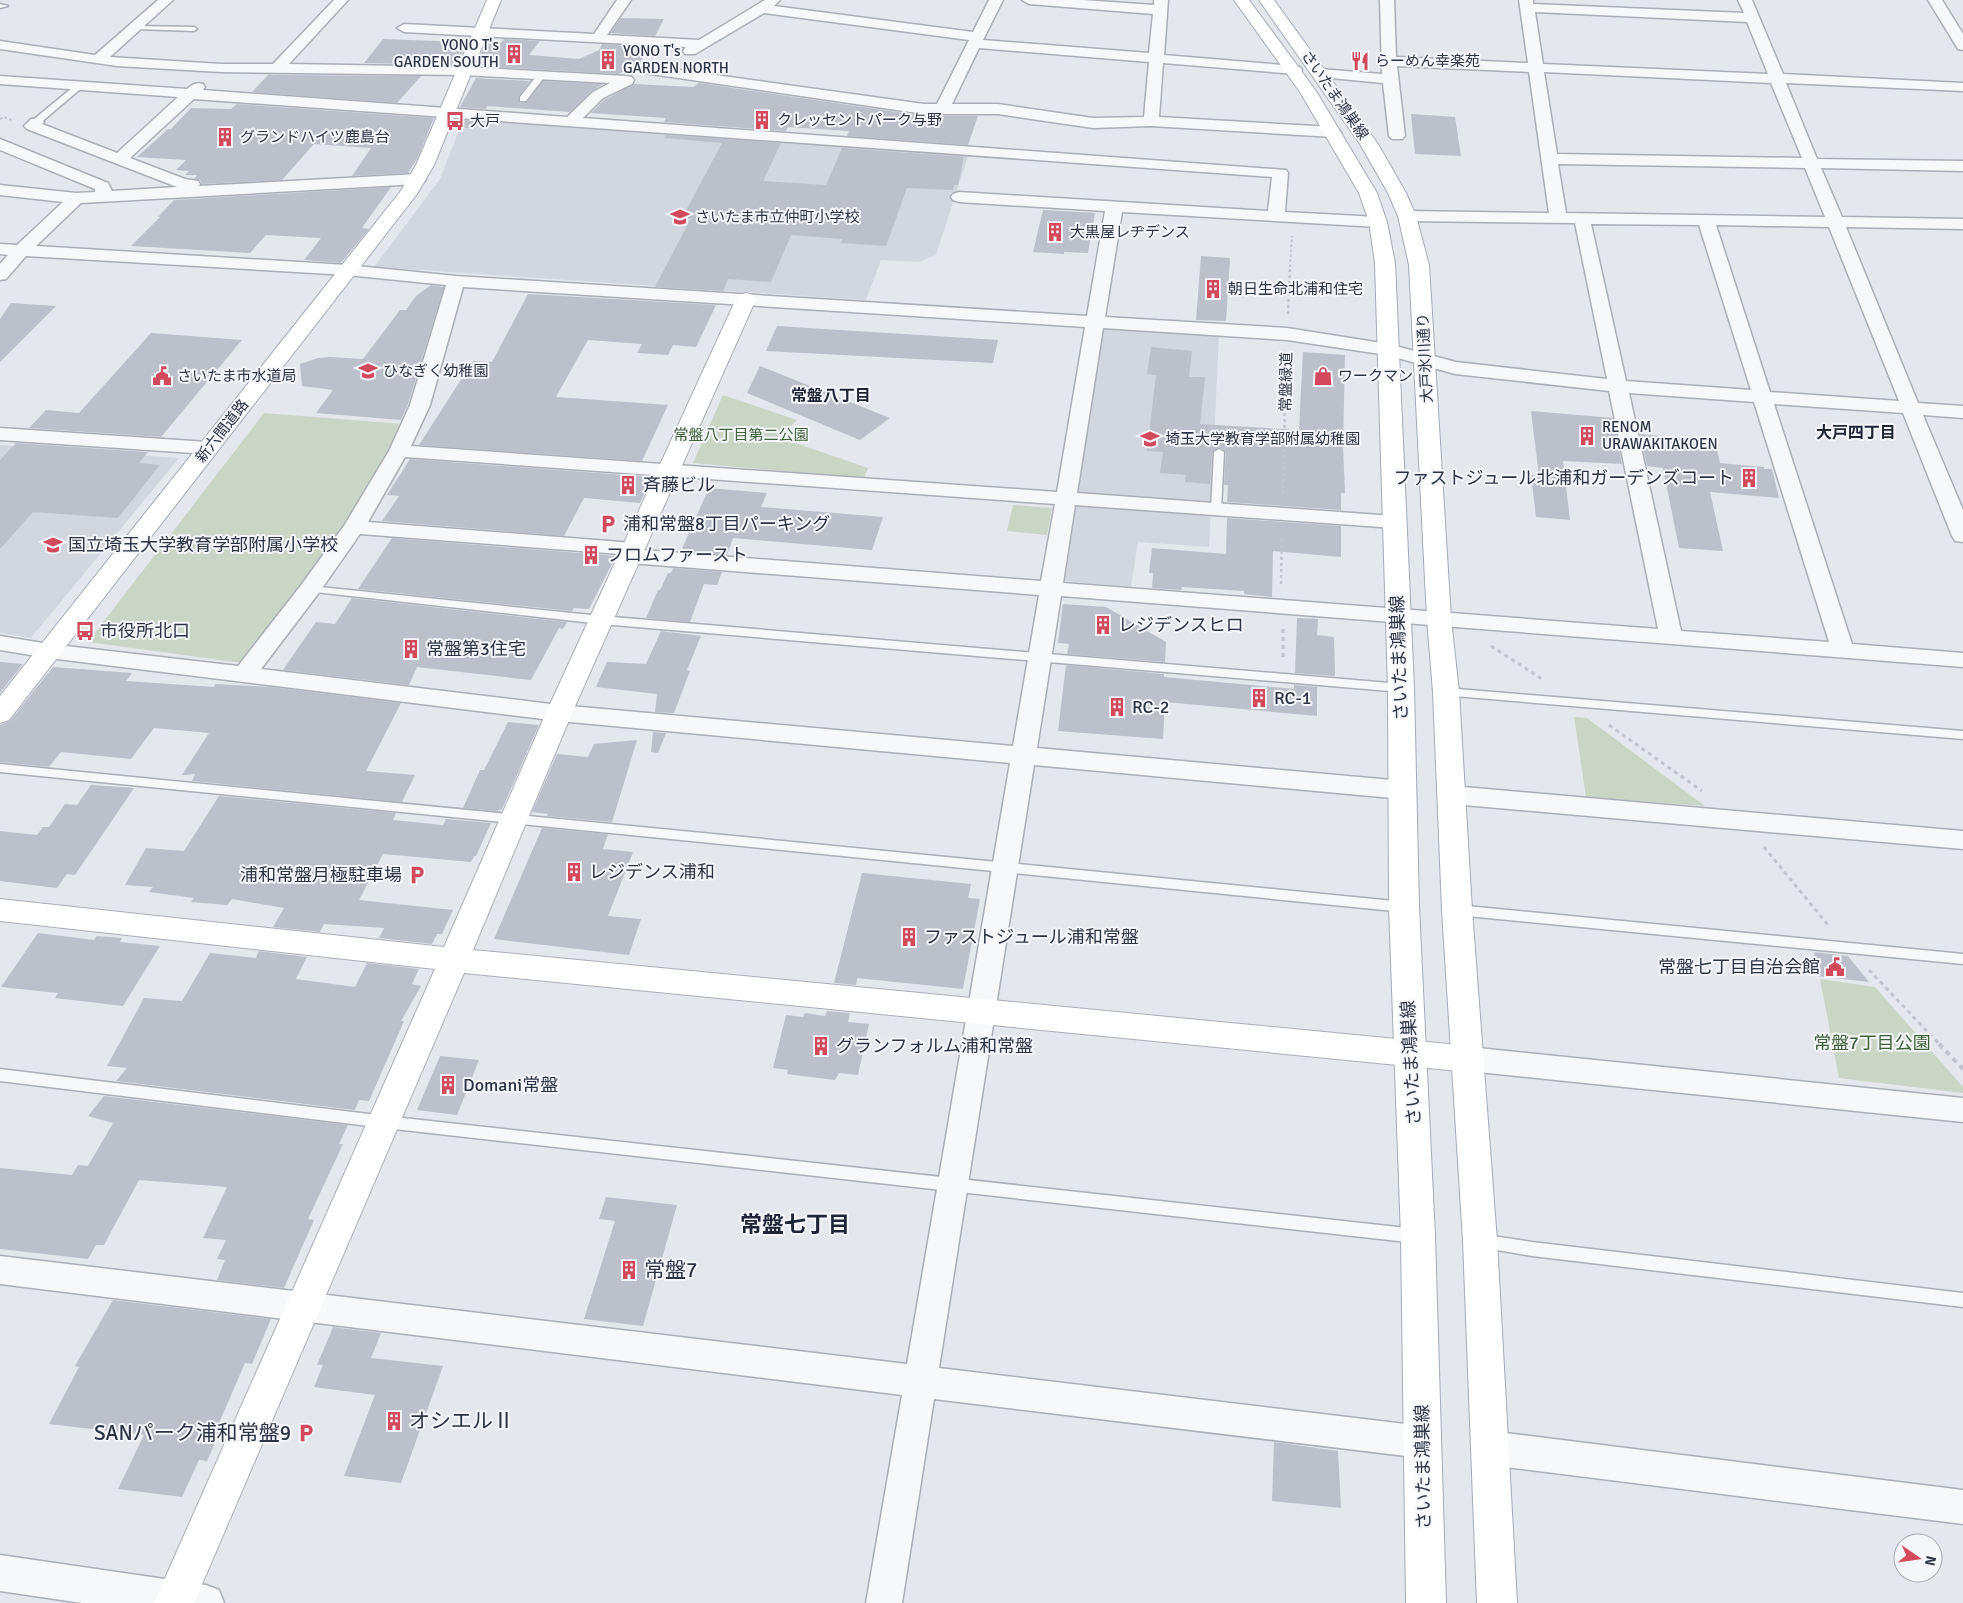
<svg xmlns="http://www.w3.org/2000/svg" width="1963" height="1603" viewBox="0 0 1963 1603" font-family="Signika,'Noto Sans JP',sans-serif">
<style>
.built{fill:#d2d6de}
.green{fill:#c9d6c5}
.building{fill:#bbc0ca}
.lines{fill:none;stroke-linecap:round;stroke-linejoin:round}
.lane-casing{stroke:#a9aeb7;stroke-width:3}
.street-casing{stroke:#a9aeb7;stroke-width:3}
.secondary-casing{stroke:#a9aeb7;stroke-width:2}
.primary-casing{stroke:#a3abb8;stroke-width:2}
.path-far3{stroke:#c2c5cb;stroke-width:2;stroke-dasharray:2.5 2.5;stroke-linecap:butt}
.path-far2{stroke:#c2c5cb;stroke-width:2.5;stroke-dasharray:3 3;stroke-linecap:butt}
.path-far1{stroke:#c2c5cb;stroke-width:3;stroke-dasharray:4 4;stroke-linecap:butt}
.path{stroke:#c2c5cb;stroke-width:4;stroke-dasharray:5 5;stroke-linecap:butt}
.lane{fill:#f7f8fa;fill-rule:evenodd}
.street{fill:#f7f8fa;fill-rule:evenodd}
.secondary{fill:#fff;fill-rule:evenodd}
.primary{fill:#fff;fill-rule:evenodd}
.labels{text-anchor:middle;stroke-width:4;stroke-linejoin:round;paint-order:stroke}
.far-poi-label{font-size:15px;fill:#2b3445;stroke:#f4f6f9;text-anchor:start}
.far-street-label{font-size:15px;fill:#2b3445;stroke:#f4f6f9}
.far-park-label{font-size:15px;fill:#3f6138;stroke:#f4f6f9}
.far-neighbourhood-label{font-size:16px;font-weight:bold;fill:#1d2536;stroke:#f4f6f9}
.poi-label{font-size:18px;fill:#2b3445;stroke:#f4f6f9;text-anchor:start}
.street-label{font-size:18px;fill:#2b3445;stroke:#f4f6f9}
.park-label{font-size:18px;fill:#3f6138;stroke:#f4f6f9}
.near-poi-label{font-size:21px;fill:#2b3445;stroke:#f4f6f9;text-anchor:start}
.near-neighbourhood-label{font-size:22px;font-weight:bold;fill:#1d2536;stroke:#f4f6f9}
</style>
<rect width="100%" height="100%" fill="#e4e7ec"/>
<path class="built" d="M464,117L969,153L936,255L919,262L881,260L866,300L374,267L440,179Z
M1103,328L1219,335L1209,547L1138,542L1131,587L1065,581Z
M0,445L179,458L31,638L0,633Z"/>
<path class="green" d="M723,395L797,420L778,437L868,468L864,478L693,463Z
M264,413L403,424L383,466L346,520L299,594L243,663L88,642Z
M1013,505L1052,508L1047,535L1007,531Z
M1574,717L1587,718L1705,806L1586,797Z
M1820,979L1875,987L1963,1087V1093L1839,1078Z"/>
<path class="building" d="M621,18L664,19L655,36L610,33Z
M383,39L464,42H467L457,65L364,63Z
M504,39L540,41L529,55L579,59L599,50L602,44L648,47L640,63L618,74L476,66L486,42H502Z
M269,74L273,75L421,76L397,103L252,92Z
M476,78L530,81L519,96L520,103L527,102L543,81L603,84L592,91L570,112L487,106L486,109L460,107Z
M699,83L924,116H978L968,145L847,136L849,131L788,127L786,131L664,122L666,118L591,113L604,100L634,84L693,87Z
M237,104L434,118L417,159L408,173L352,176L371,148L314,144L282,180L202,184L200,180L194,179L197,175H185L189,171L176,170L186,160L137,157L168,129H171L191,108L231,109Z
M1411,114L1455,117L1461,156L1415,154Z
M454,120L479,121L474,128H451Z
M666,135L781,143L763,181L826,185L842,148L964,157L958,185H954L953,190L907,188L886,246L841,243L843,239L791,235L771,282L728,279L723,291L655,287L691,218H682L722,143L664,138Z
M391,187L362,228L369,229L341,263L304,260L321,238L266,235L250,253L131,246L160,217H158L174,200Z
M1043,210L1095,213L1088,253L1064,252V254L1033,252Z
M1201,256L1230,258L1226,321L1196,320Z
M431,285L444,287L408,404L401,420L316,413L333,390L302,386L300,364L318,358L330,357L363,359L400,310H406L416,296Z
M528,294L716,305L696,347L673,345L668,355L637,353L642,344L588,340L556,397L668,405L642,461L419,445L473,361L492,362Z
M11,303L56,306L0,362V319Z
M777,326L998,340L993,363L766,351Z
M151,333L242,340L161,437L29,428L46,410L79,413Z
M1151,347L1192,351L1189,377H1205L1200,424L1299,430L1303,352L1345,355L1343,446L1345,493H1341V510L1227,502L1228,485H1224L1226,452L1220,447L1212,452L1210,484L1185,482L1186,475L1160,473L1163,452L1147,451L1156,375L1147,374Z
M760,366L890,418L860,440L747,393Z
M1531,411L1613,418L1622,464L1563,461L1570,520L1536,517L1531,475L1539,476Z
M1640,434L1715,441L1720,463L1764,467V469H1772L1779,498L1710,492L1723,551L1679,548L1663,468L1647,466Z
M16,443L148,452L139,463L160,465L118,518L33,512L0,549V460Z
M410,459L652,477L640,503L584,498L564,536L382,521L399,496L387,495Z
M709,488L767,493L761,507L883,517L872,550L733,538L727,555L681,551Z
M1227,518L1341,526V557L1273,551L1272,597L1244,594V591L1182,587L1181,590L1152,588L1153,573H1149L1152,548L1226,554Z
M392,538L616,556L589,609L574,608L572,611L358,589Z
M673,568L722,572L717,585L704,584L690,622L646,618L658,590H660L668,573H671Z
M352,598L567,622L563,629L559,628L531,680L417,667L409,685L283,670L316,622L335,624Z
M1063,604L1106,607L1166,642L1165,662L1067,654L1069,644L1058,643Z
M1297,618L1318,619L1317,635L1334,637L1335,676L1295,673Z
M661,631L701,636L687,670L690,671L674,713L655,712L657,694L596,687L607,662L646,664Z
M0,662L23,664L0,693Z
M1066,665L1164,674V677L1294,689V685L1317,687V716L1165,702L1163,739L1058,731Z
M53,667L132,673L126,681L214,687L215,684L271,687L401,703L366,771L415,775L402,802L192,781L195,774L182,775L209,733L154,728L131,759L61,752L49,767L0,762V725L10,721Z
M508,722L539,725L502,809L497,811L463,808L480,770H484Z
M653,732L666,733L658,753L651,752Z
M637,740L612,822L547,816L548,814L532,812L557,754L588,757L594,744Z
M91,785L134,788L75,875L67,874L57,888L0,881V831L37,835L43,827H49L65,804L77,805Z
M219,796L396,813L393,820L443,825L446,819L491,823L476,856H474L471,862L383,854L359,900L453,910L442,934H437L432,944L379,938L384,928L324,924L320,932L273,927L284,908L232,899L227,905L191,902L194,898L149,892L153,887L125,885L146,848L184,851Z
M542,828L608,834L603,849L633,852L608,916L641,919L629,955L494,939Z
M862,873L971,884L968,898L980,899L963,989L857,978L856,985L834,983Z
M38,933L94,940L97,936L122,938L120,942L160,946L123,1006L55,998L58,993L1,987Z
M259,951L307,957L296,979L355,987L367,963L419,969L412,984L421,986L401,1021H404L369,1101L359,1100L355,1110L116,1081L127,1068L107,1066L144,998L182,1001L210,953L256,958Z
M1814,952L1848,956L1869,982L1817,976Z
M827,1011L850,1013L848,1022L869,1024L858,1075L839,1073L835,1080L787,1074L788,1070L773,1068L786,1015L803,1017L805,1013L825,1016Z
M440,1056L479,1060L457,1115L417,1110Z
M104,1096L348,1125L339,1144H343L308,1219L314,1220L284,1288L217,1280L225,1260L217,1259L226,1240L203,1238L227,1187L139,1180L104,1245H96L88,1259L0,1249V1168L72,1175L78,1165L88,1166L113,1123L88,1116Z
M606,1197L677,1205L643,1326L584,1319L615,1221L599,1219Z
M113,1300L271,1319L252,1364L245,1363L219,1423L223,1424L207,1461L199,1460L182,1497L118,1489L144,1435L49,1424L79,1367L75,1366Z
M333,1327L381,1333L371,1358L443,1366L401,1483L344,1476L375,1395L314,1387L323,1365H317Z
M1274,1442L1338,1451L1341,1508L1272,1501Z"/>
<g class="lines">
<g class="lane-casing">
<path id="lane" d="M0,4L8,6L0,8Z
M134,26L194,27L197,29L194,31L136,29L133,27Z
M538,74L545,76L526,101H520V97Z
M78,83L85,85L39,124H33V120Z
M1219,449L1224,452L1221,510L1216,513L1211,510L1214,452Z
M310,586L601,616L1401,684L1407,688L1401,692L601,624L306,591L305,589Z
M1446,688L1963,731V739L1442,695L1440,692Z
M0,764L1404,902L1409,903L1411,907L1409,911L1404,912L0,772Z
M1457,905L1963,954V964L1457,915L1452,914L1450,910L1452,906Z
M0,1069L385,1116L1416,1229L1422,1231L1424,1236L1422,1241L1416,1243L385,1128L0,1081Z
M1480,1234L1532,1242L1963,1293V1307L1532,1256L1474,1246L1472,1241L1474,1236Z"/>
</g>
<g class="street-casing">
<path id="street" d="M158,0H173L110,57L221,64H273L334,0H348L289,64L463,67L627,76L632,77L634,80L632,84L603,98L583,118L1286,170L1288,173L1285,212L1378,217L1384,218L1386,222L1384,226L1378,227L1122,212L1105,317L1287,328L1388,344L1456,362L1607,379L1575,223L1407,221L1401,220L1399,216L1401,212L1407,211L1549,213L1529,72L1397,66L1405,136L1402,139H1392L1389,136L1383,83L1320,77L1315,76L1313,73L1315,70L1320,69L1382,74L1380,0H1394L1396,57L1528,63L1519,0H1533V4L1744,13L1738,0H1752L1783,74L1963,83V91L1786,83L1817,159L1963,161V171L1821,168L1842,217L1963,219V229L1846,227L1918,403L1963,406V418L1923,415L1963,510V542L1955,541L1952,536L1903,413L1774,404L1852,644L1963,653V667L1061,596L1037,748L1403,781L1412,784L1415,790L1412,796L1403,799L1034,765L939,1368L1422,1426L1434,1430L1439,1442L1434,1454L1422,1458L934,1399L902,1603H866L902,1395L0,1284V1256L907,1364L1010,763L559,721L49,658L0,650V636L49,644L238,666L302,584L344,526L389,451L410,405L446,285L347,275L26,256L6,279L0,280V264L8,255L0,254V244L17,245L63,202L0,195V185L76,193L95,192V189L0,150V139L108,183L112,191L177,187L27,129L24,126L31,119H41L44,122L42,124L117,153L178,97L0,84V76L187,89C193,84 196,82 203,84L205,87L203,90L567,117L593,92L610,83L463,75L221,72L117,66L0,49V41L95,55ZM1535,12L1747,22L1768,74L1543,64ZM1544,72L1771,83L1802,158L1557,154ZM194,99L1272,177L1268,211L959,192L953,194L951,197L953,200L959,202L1105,211L1087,316L456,276L347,265L36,246L81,203L418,184L424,182L426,179L424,176L418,174L199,186L200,184L198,181L185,179L130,158ZM1558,164L1805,168L1825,217L1566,213ZM1591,224L1699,225L1751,390L1626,381ZM1716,225L1829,227L1899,401L1770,392ZM463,287L1085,327L1057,492L411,446L430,405ZM1103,328L1287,340L1387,355L1455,374L1609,391L1658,629L1063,583L1075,505L1394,528L1401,526L1405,522L1401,518L1394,516L1077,493ZM1629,393L1754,402L1829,642L1681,631ZM405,457L1055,504L1041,581L643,550L641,544L633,543L368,522ZM360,534L620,554L622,561L630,563L1039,595L1013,746L559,705L261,669L318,594Z
M617,0H631L607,35L699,40L765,0H780L774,6L973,32L989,0H1003L983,40L1149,53L1153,14L1029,4L1022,0H1083L1154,5V0H1168L1164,55L1295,66L1300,67L1302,70L1300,73L1295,74L1163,63L1159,117L1333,127L1338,129L1341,132L1338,135L1333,137L1151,126L1093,128L998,114H924L651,74L646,73L644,70L646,67L651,66L924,104H937L969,40L764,13L695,54H685L683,51L686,47L404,32L397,28L404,24L594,34ZM979,48L1149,62L1144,117L1093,118L998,104H952Z
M1928,0H1942L1963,34V50L1958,49Z
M0,428L208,442L215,444L218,448L215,452L208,454L0,440Z
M1452,786L1963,831V849L1452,804L1443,801L1440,795L1443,789Z
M1469,1047L1963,1098V1122L1469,1071L1459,1067L1455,1059L1459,1051Z
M1489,1431L1963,1490V1524L1489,1465L1477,1460L1472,1448L1477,1436Z
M0,1555L206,1585L219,1590L224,1603H82L0,1591Z"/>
</g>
<g class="secondary-casing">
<path id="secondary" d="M746,293L753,295L756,299L572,713L473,950L1469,1046L1480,1050L1485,1059L1480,1068L1469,1072L464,973L194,1603H154L435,969L0,921V899L444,947L546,713L736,299L739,295Z"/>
</g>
<g class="primary-casing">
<path id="primary" d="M487,0H501L434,165L417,194L9,720L0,723V696L400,192L416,165Z
M1234,0H1249L1316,91L1377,193L1387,222L1395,263L1414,688L1419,907L1435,1236L1446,1603H1406L1401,1236L1389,907L1388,688L1375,263L1369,222L1359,193L1300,92Z
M1259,0H1274L1378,144L1406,193L1416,216L1429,265L1451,619L1459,692L1472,910L1497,1241L1517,1603H1477L1463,1241L1442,910L1433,692L1427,619L1409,265L1398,216L1388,193L1360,144Z"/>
</g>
<path class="path-far3" d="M0,119L4,117L12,120
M1290,267L1292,236"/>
<path class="path-far2" d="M1288,314L1290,266
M1283,494L1286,355
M1281,584L1282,535"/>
<path class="path-far1" d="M1283,629V660
M1491,646L1542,679
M1609,725L1702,791
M1764,847L1828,925
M1869,970L1940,1045"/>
<path class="path" d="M1939,1044L1963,1069"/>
<use href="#lane" class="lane"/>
<use href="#street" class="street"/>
<use href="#secondary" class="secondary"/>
<use href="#primary" class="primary"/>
</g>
<defs>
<g id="building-bare" transform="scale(1.5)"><path d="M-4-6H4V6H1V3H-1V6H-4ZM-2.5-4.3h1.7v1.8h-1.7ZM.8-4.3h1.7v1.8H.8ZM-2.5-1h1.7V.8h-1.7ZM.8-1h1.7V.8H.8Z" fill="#d1495b" stroke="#f4f6f9" stroke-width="2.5" paint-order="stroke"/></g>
<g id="restaurant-bare" transform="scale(1.5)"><path d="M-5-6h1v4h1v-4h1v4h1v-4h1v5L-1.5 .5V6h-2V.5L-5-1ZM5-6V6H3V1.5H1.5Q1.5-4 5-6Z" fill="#d1495b" stroke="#f4f6f9" stroke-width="2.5" paint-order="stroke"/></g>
<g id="bus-bare" transform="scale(1.5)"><path d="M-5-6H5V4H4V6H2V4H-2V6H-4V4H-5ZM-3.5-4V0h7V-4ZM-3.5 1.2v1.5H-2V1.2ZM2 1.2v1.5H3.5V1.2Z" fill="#d1495b" stroke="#f4f6f9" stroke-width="2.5" paint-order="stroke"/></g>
<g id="school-bare" transform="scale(1.5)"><path d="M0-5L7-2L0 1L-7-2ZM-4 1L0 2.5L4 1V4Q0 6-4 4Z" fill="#d1495b" stroke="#f4f6f9" stroke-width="2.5" paint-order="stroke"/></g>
<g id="civic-bare" transform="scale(1.5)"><path d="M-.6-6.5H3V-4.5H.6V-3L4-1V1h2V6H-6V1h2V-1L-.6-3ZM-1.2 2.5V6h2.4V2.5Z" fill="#d1495b" stroke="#f4f6f9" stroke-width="2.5" paint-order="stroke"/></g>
<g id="shop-bare" transform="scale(1.5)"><path d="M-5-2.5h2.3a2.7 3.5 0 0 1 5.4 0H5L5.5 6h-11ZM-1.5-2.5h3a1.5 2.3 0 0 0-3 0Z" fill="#d1495b" stroke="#f4f6f9" stroke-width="2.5" paint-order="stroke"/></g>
<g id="parking-bare" transform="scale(1.5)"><path d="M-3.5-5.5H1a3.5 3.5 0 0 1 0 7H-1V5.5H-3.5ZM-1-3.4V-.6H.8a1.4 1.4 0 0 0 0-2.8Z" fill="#d1495b" stroke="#f4f6f9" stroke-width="2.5" paint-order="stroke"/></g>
</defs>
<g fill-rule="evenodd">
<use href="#building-bare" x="514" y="54"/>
<use href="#building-bare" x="608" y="60"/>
<use href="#restaurant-bare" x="1360" y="61"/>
<use href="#building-bare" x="762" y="120"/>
<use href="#bus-bare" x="455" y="121"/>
<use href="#building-bare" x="225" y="137"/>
<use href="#school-bare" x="680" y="217"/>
<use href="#building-bare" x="1055" y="232"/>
<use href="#building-bare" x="1213" y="289"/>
<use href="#school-bare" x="368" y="371"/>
<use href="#civic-bare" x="162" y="376"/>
<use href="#shop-bare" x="1323" y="376"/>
<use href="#building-bare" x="1587" y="436"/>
<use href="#school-bare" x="1150" y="439"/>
<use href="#building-bare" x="1749" y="478"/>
<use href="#building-bare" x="628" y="485"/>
<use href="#parking-bare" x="608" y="524"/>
<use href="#school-bare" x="53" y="545"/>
<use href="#building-bare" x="591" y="555"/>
<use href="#building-bare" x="1103" y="625"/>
<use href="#bus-bare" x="85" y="631"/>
<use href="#building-bare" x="411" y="649"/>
<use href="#building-bare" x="1259" y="698"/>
<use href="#building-bare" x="1117" y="707"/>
<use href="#building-bare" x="574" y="872"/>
<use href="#parking-bare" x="417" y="875"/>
<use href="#building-bare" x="909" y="937"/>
<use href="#civic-bare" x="1835" y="967"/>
<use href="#building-bare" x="821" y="1046"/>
<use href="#building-bare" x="448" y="1085"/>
<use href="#building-bare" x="629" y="1270"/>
<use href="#building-bare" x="394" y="1421"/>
<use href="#parking-bare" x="306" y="1433"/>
</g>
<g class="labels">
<g class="far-poi-label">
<text x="499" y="50" text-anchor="end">YONO T's<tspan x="499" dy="17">GARDEN SOUTH</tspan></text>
<text x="623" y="56">YONO T's<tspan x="623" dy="17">GARDEN NORTH</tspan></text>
<text x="1375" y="66">らーめん幸楽苑</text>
<text x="777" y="125">クレッセントパーク与野</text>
<text x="470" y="126">大戸</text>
<text x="240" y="142">グランドハイツ鹿島台</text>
<text x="695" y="222">さいたま市立仲町小学校</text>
<text x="1070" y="237">大黒屋レヂデンス</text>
<text x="1228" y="294">朝日生命北浦和住宅</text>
<text x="383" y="376">ひなぎく幼稚園</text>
<text x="177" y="381">さいたま市水道局</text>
<text x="1338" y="381">ワークマン</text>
<text x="1602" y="432">RENOM<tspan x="1602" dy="17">URAWAKITAKOEN</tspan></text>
<text x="1165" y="444">埼玉大学教育学部附属幼稚園</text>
</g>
<g class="far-street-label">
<text transform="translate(1335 95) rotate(55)" y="5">さいたま鴻巣線</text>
<text transform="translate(1425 358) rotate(-93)" y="5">大戸氷川通り</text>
<text transform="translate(1286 382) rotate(-89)" y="5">常盤緑道</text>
<text transform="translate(222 431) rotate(-52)" y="5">新六間道路</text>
</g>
<g class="far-park-label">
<text x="741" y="440">常盤八丁目第二公園</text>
</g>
<g class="far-neighbourhood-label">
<text x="831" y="401">常盤八丁目</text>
<text x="1856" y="438">大戸四丁目</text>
</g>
<g class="poi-label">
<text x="1734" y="484" text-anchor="end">ファストジュール北浦和ガーデンズコート</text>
<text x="643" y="491">斉藤ビル</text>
<text x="623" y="530">浦和常盤8丁目パーキング</text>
<text x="68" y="551">国立埼玉大学教育学部附属小学校</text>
<text x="606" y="561">フロムファースト</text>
<text x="1118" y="631">レジデンスヒロ</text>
<text x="100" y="637">市役所北口</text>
<text x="426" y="655">常盤第3住宅</text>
<text x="1274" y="704">RC-1</text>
<text x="1132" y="713">RC-2</text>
<text x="589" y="878">レジデンス浦和</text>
<text x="402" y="881" text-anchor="end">浦和常盤月極駐車場</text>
<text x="924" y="943">ファストジュール浦和常盤</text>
<text x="1820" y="973" text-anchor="end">常盤七丁目自治会館</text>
<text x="836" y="1052">グランフォルム浦和常盤</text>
<text x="463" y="1091">Domani常盤</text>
</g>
<g class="street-label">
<text transform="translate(1399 658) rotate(-92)" y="6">さいたま鴻巣線</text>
<text transform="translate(1411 1063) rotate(-93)" y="6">さいたま鴻巣線</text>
<text transform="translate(1423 1467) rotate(-91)" y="6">さいたま鴻巣線</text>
</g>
<g class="park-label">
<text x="1872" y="1049">常盤7丁目公園</text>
</g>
<g class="near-poi-label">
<text x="644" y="1277">常盤7</text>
<text x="409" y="1428">オシエルⅡ</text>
<text x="291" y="1440" text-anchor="end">SANパーク浦和常盤9</text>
</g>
<g class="near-neighbourhood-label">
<text x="795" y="1232">常盤七丁目</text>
</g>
</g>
<g transform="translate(1918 1558) rotate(103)"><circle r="24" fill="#f4f6f9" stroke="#a4a8b1"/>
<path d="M0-4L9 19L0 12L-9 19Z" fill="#d1495b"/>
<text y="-8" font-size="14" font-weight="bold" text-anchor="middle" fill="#2b3445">N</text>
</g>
</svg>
